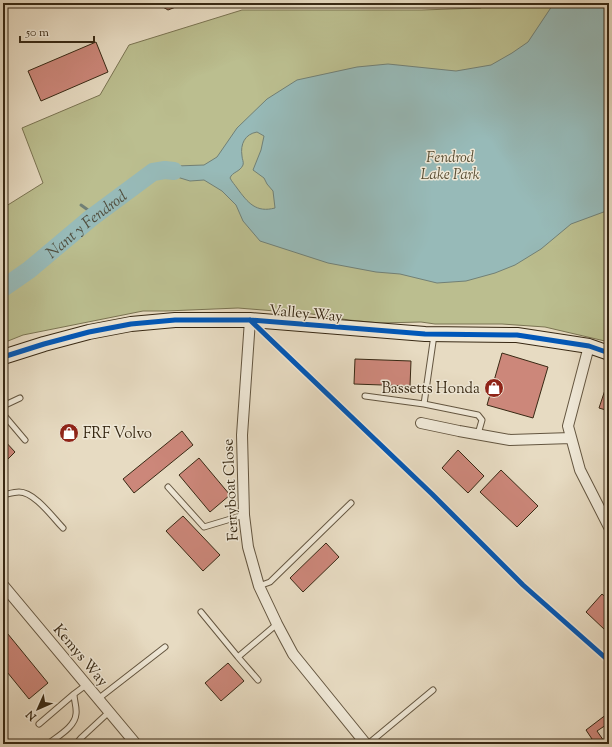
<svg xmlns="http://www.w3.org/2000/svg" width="612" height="747" viewBox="0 0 612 747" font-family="'Sorts Mill Goudy',serif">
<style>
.green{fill:#bbbe8f;stroke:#7a7452}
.water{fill:#97bab8;stroke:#718076;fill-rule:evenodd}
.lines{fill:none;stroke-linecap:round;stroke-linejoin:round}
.stream{stroke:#718076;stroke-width:3}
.river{stroke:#97bab8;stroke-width:18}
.building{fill:#cc877a;stroke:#382914}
.lane-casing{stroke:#645640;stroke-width:7}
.street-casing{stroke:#645640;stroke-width:12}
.secondary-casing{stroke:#382914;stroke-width:16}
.lane{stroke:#efe8d7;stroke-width:5}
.street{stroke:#efe8d7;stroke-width:10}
.secondary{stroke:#efe8d7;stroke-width:14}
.cycleway-casing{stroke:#efe8d7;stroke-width:8}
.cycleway{stroke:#0057b8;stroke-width:5}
.labels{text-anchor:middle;stroke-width:3;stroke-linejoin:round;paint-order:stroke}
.park-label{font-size:15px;font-style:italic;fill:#594e33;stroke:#efe8d7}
.street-label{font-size:15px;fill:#382914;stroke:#efe8d7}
.poi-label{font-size:15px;fill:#382914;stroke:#efe8d7;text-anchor:end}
.water-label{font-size:16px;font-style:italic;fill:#504d3d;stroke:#efe8d7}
</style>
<rect width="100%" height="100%" fill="#e7dbc2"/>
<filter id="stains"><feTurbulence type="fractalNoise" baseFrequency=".005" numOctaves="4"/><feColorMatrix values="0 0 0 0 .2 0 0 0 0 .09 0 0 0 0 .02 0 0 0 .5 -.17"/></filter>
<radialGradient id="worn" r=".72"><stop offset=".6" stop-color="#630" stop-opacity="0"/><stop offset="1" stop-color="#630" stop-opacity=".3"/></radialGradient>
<path class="green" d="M487,3H609V342L545,327L502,324H435L421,322L380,323L349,320L312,314L238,308L166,311H143L23,335L3,343V208L43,183L22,128L100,95L129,45L242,10H422L481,8Z"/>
<path class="water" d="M554,3H609V210L571,224L541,249L515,265L495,273L466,281L437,283L400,274L376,272L328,263L260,241L243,221L236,205L222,191L204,180L190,181L177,177L174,171L176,166L204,165L217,157L237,128L267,99L297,80L357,67L388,64L456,71L491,65L512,53L528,42ZM257,132L264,136L261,150L253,170L264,178L267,184L273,191L275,208C256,213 248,203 237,188C235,185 232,182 230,178C232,172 240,172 243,165C244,162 242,159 242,156C240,144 245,134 257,132Z"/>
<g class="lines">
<path class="stream" d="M81,205L88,210L99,212"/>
<path class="river" id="s1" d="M3,288L29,270L91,218L153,172L165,170L174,171"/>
</g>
<path class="building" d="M156,3H186L168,10Z
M96,42L108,72L41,101L28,71Z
M502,353L548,367L533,418L487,405Z
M355,359L411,361L410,386L354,384Z
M607,384H609V411L599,408Z
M182,431L193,445L134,493L123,479Z
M3,439L15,452L3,464Z
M458,450L484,476L468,493L442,468Z
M199,458L230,495L210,512L179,475Z
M501,470L538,506L517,527L480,492Z
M183,516L220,555L203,571L166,531Z
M326,543L339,557L303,592L290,578Z
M602,594L609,600V625L605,630L586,612Z
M3,628L48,683L29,699L3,667Z
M228,663L244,681L221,701L205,683Z
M607,714L609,717V723L597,731L606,744H585L592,739L586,730Z"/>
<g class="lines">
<g class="lane-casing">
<path id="lane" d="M434,335L424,404L478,415L482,420L478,434
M365,396L424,404
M3,406L20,398
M3,414L25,440
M168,487L204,527L244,515
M3,495C8,494 14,492 19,492C35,492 53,518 63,528
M259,586L270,582L351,503
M201,612L238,657L277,624
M238,657L258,680
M98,699L165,647
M39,724L74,694
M48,744C58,736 75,727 76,714C77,707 74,701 74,694L86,685
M76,744L81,738L109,712
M368,744L433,690"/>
</g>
<g class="street-casing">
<path id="street" d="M250,320L242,435L244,515L248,547L259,586L277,624L293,654L366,744
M589,346L568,426L580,470L609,527
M421,423L459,431L510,440L571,438
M3,585L136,744"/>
</g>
<g class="secondary-casing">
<path id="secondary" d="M3,357L44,344L89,332L131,324L175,320H250L425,334L517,335L589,346L609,353"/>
</g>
<use href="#lane" class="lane"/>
<use href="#street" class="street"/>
<use href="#secondary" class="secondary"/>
<g class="cycleway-casing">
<path id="cycleway" d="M250,320L432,494L523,585L609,661
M3,357L44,344L89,332L131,324L175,320H250L425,334L517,335L589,346L609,353"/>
</g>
<use href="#cycleway" class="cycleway"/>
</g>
<defs>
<g id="shop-disc" transform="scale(1)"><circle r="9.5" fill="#8f2418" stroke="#efe8d7"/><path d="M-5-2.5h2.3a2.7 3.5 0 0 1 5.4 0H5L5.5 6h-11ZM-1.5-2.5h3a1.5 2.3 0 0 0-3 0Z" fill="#fff"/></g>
</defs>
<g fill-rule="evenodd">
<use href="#shop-disc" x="494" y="388"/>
<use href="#shop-disc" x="69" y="433"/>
</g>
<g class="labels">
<g class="park-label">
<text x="450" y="162">Fendrod<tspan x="450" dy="17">Lake Park</tspan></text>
</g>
<g class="street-label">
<text transform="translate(306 313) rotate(5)" y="5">Valley Way</text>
<text transform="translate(230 490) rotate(-93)" y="5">Ferryboat Close</text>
<text transform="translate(81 655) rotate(50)" y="5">Kemys Way</text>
</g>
<g class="poi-label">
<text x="480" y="393">Bassetts Honda</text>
<text x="83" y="438" text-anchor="start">FRF Volvo</text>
</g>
<g class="water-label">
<text dy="6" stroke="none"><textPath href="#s1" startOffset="105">Nant y Fendrod</textPath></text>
</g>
</g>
<rect width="612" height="747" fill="none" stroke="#e7dbc2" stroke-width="16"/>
<rect x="4" y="4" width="604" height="739" fill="none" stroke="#382914" stroke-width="2"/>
<rect x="8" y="8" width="596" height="731" fill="none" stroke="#382914"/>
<g transform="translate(38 709) rotate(225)" stroke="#efe8d7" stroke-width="3" paint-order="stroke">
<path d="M0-3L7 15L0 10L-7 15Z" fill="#382914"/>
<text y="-6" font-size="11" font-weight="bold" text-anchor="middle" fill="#382914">N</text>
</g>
<path d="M20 36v6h74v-6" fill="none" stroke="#382914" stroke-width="2"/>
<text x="26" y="36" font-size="12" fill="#382914" stroke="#efe8d7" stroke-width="3" paint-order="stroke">50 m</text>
<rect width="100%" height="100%" filter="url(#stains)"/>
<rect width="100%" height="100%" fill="url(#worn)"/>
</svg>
